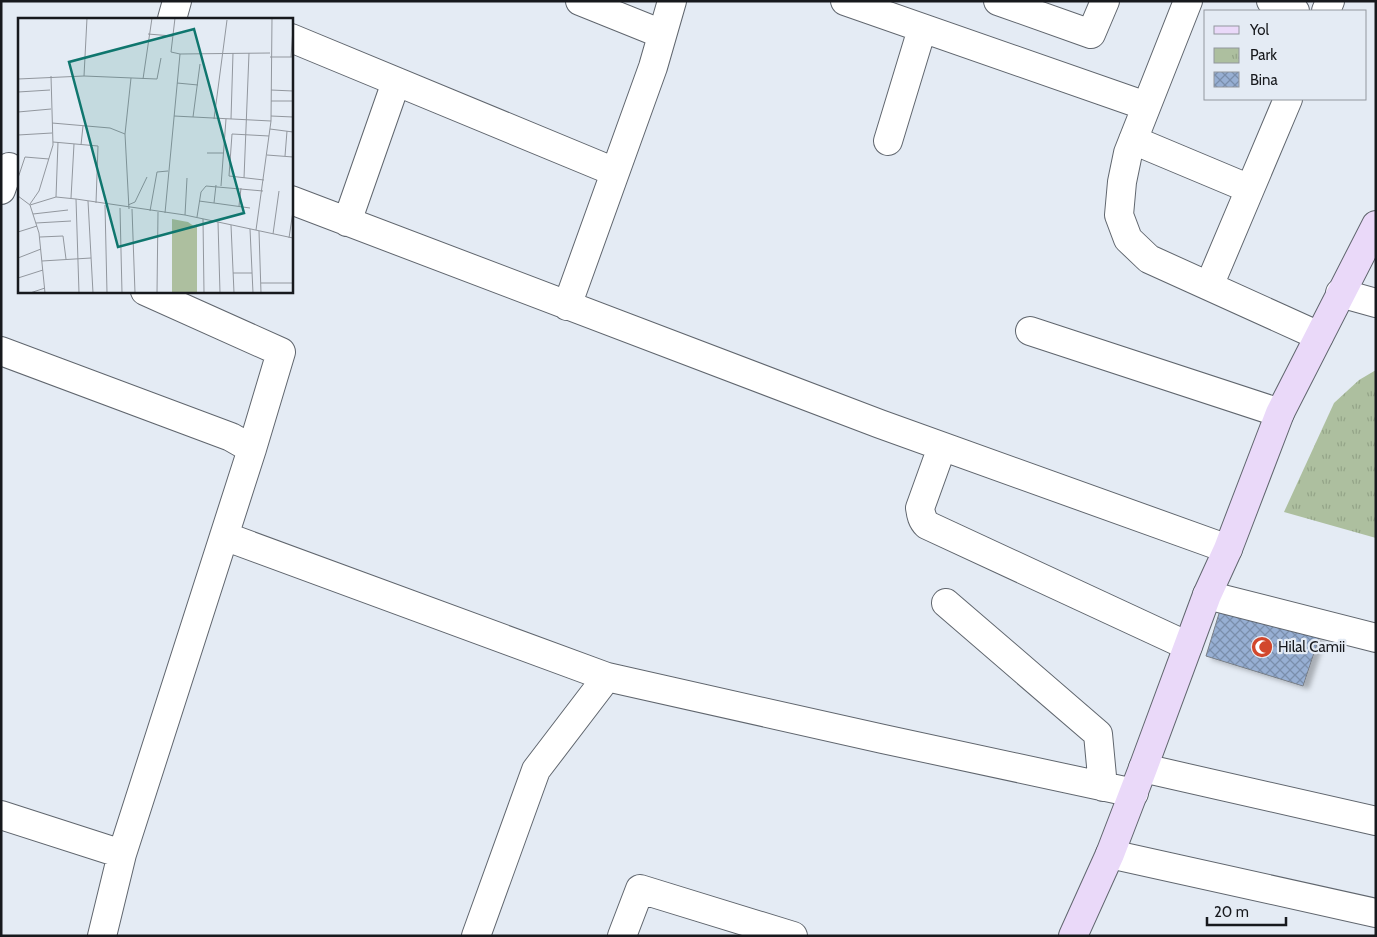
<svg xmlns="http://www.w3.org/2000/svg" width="1377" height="937" viewBox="0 0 1377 937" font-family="Cabin,sans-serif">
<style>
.park{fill:url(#park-tufts)}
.building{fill:url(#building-cross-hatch);stroke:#797f87;filter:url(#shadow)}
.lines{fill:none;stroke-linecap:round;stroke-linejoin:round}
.street-casing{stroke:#60666e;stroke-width:30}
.secondary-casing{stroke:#60666e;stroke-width:30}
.street{stroke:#fff;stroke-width:28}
.secondary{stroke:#ead9f9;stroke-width:28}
.labels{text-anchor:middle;stroke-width:4.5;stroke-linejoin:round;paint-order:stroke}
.poi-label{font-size:15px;fill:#17191d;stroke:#e4ebf4;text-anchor:start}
.inset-road{fill:none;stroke:#92979e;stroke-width:1}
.view{fill:#0f766e;fill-opacity:0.15;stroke:#0f766e;stroke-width:2.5}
.inset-edge{fill:none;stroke:#17191d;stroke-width:2.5}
</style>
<defs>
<pattern id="park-tufts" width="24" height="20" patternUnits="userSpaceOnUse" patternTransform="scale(1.25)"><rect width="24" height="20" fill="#adbf9f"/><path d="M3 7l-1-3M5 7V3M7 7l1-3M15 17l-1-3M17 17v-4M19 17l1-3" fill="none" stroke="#94a488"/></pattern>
<pattern id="building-cross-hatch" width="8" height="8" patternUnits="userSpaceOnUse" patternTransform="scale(1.25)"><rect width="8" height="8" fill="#97afd3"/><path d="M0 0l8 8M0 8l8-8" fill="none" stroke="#7a8eab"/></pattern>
<filter id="shadow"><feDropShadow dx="5.5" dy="3" stdDeviation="2.5" flood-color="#0004"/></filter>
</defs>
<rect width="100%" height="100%" fill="#e4ebf4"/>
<path class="park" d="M1376,370V538L1284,512L1334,403L1359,380Z"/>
<path class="building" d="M1221,607L1319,638L1303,686L1206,656Z"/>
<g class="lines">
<g class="street-casing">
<path id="street" d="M580,1L662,34
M845,1L1146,106
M998,1L1091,34L1105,1
M1188,1L1128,153L1122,182L1119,215L1128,239L1149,259L1319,336
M1271,1L1295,11
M1326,11L1330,1
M172,19L177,1
M291,38L615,172
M1133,140L1250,189L1288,99
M888,141L922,29
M1,190L9,167
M291,200L880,424L1228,549
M347,222L396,82
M1209,286L1250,189
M1340,293L1376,303
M567,306L653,67L672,1
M1030,331L1280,413
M1,351L231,437L252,449
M942,447L920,508C921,515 922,520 927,525L1188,646
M224,536L607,677L883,739L1134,793
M1207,595L1376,638
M946,603L1098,734L1103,787
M1143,768L1376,821
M1,815L122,854L252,449L281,352L145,291
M1110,854L1376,913
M102,936L122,854
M476,936L536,770L607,677
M622,936L640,889L793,936"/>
</g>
<g class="secondary-casing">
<path id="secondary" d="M1073,936L1110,854L1143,768L1207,595L1228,549L1280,413L1376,225"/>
</g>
<use href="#street" class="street"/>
<use href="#secondary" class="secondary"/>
</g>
<defs>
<g id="mosque-disc" transform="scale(1.125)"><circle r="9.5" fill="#d2472c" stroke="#e4ebf4"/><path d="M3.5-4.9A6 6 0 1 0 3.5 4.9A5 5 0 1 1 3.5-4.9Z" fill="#fff"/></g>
</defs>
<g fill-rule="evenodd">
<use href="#mosque-disc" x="1262" y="647"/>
</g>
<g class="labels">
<g class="poi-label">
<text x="1278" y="652">Hilal Camii</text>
</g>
</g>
<g transform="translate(18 18)">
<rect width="275" height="275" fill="#e4ebf4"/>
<path d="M154,201L170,204L177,209L179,206V275H154Z" fill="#adbf9f"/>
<path class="inset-road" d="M69,0L66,58L139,61L143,40M181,0H233M130,16L154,18M162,36L252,35M252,39H275M273,39L275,10M0,61L66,58M125,61L134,0M159,65L180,67M253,72L275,73M0,74L32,72M253,83H275M0,94L33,91M156,98L253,103M253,98L275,99M175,99L182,46M196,101L209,2M213,101L215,35M34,105L92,110L107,116M252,111L275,114M0,117L34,115M35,124L80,128L78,185M63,127L65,108M189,135H206M249,137L275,139M267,138L269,113M0,160L7,139L31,141M226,160L231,35M246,162L211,158L214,116L251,118M198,167L196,185L232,190M203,168L208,101M0,178L12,187L21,215L27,275M38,179L40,124M53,180L56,126M58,181L61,275M70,183L75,275M181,183L196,185M12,186L21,173L35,127L33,58M12,187L38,179L58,181L167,197L275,220M87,187L89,275M110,187L117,184L129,159M221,188L223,170M102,190L104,275M111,191L107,116L113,60M114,191L117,275M132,193L139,154L150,153M147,195L162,36L153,34L157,0M15,196L50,192M167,197L169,160M179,199L183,174L188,168L245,173M185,201L186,275M200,204L202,275M18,205L53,203M213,207L216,275M232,211L235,275M238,212L253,103L254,0M241,213L243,275M0,214L19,208M255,216L261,173M22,219L45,218L48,241M271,220L275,193M0,240L23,231M24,243L73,240M215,255H234M0,260L25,252M243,265H275M12,275L27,270M139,275L140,194"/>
<path class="view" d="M176,11L226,195L100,229L51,44Z"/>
<rect width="275" height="275" class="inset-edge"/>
</g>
<rect width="1377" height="937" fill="none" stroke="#17191d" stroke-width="5"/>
<rect x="1204" y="10" width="162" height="90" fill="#e4ebf4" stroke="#92979e"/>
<rect x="1214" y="26" width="25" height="8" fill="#ead9f9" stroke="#92979e"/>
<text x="1250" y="35" font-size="15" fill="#17191d">Yol</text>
<rect x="1214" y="48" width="25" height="15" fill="url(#park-tufts)" stroke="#92979e"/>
<text x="1250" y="60" font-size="15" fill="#17191d">Park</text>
<rect x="1214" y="72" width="25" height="15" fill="url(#building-cross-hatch)" stroke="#92979e"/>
<text x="1250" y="85" font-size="15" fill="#17191d">Bina</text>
<path d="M1207 917v8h79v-8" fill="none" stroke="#17191d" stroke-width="2.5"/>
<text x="1214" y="917" font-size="15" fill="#17191d" stroke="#e4ebf4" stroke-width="4" paint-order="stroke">20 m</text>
</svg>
